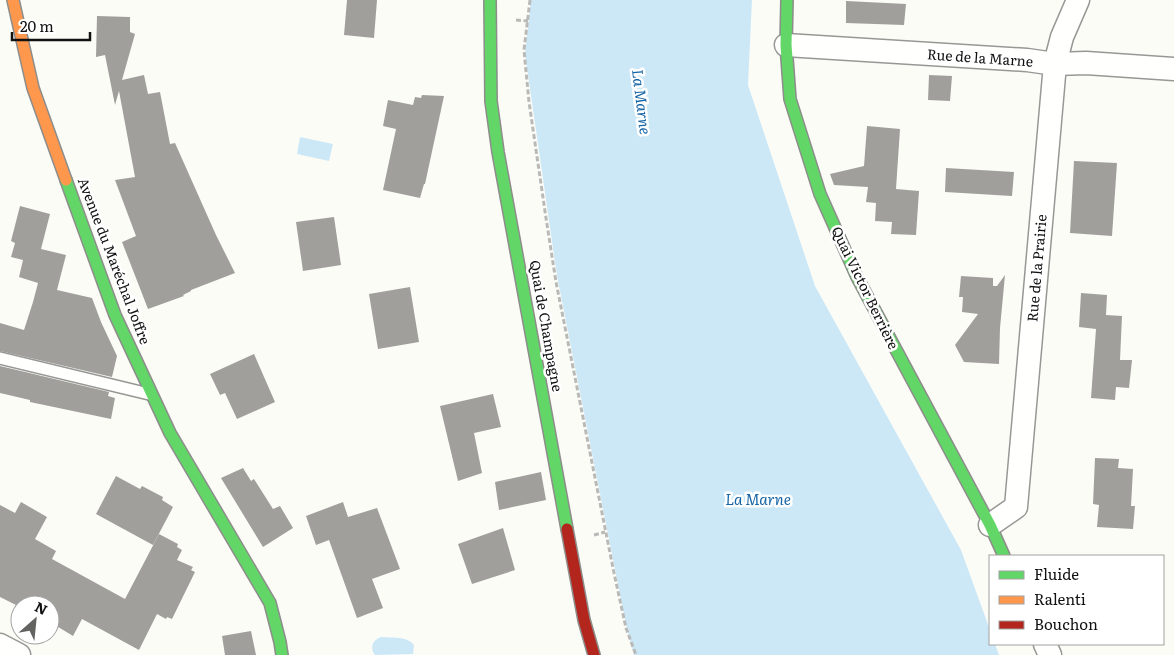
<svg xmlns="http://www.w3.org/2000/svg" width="1174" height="655" viewBox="0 0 1174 655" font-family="Literata,serif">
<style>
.water{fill:#cce8f7}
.building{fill:#a09f9c}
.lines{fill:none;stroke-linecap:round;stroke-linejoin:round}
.lane-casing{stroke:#979795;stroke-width:14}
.street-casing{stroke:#979795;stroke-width:25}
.fast-casing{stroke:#8d8d8b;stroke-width:14}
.slow-casing{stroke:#8d8d8b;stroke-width:14}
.jam-casing{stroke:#8d8d8b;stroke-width:14}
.path{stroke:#b9b9b8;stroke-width:3;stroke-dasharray:5 2.5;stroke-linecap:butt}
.lane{stroke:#fffffe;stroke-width:11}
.street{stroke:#fffffe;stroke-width:22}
.fast{stroke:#63d668;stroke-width:11}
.slow{stroke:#ff974d;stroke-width:11}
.jam{stroke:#b3261e;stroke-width:11}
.labels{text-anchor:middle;stroke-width:5;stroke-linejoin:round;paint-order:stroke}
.street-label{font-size:14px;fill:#111;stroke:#fff}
.water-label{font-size:15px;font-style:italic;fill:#1665a6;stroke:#fff}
</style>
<rect width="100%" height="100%" fill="#fcfcf7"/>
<path class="water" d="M531,0H752L748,85L815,286L961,550L990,630V644H995L999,655H634L626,625L557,276L525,54Z
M300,137L333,144L329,161L297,154Z
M381,637C392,638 407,636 414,645L413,654L375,655C369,647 373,640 381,637Z"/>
<path class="building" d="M347,0H377L374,38L344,35Z
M846,1L906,4L904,25L846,23Z
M97,16L130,17V32L135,34L122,80L144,75L148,94L160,92L170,144L175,143L216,235L235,273L191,290V291L183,295L184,296L148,309L122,242L136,236L115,180L135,177L119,91L115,105L105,55L96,57Z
M929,75L952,76L950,101L928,100Z
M422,95L444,96L425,184H424L420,198L383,190L396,129L383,126L388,100L413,105L415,97L421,98Z
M867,126L900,129L896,189L919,191L916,235L891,234L892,222L875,221L876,203L866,202L868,187L834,185L830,174L864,166Z
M1074,161L1117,163L1112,236L1070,233Z
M946,168L1014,172L1012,196L945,192Z
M20,206L50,214L41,249L66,255L57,290L92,298L101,322L117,356L112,377L0,351V323L24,330L33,302L38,283L19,277L23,260L11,257L15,243L11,241Z
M334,217L341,265L303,271L296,222Z
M1005,275L1000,328L999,364L964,362L955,345L978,314L962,312L963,297H959L961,276L993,278V286H997Z
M410,287L419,342L378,349L369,294Z
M1081,293L1107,295L1106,315L1122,316L1120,360H1132L1129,388L1116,387L1115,400L1091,398L1096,329L1079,327Z
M254,354L275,402L237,419L225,393L220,395L210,374Z
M0,366L109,392L108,396L115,398L111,419L30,402V400L0,393Z
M493,394L501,427L474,433L482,473L458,481L440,406Z
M1095,458L1119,459L1118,468L1133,469L1131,506H1135L1133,529L1097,527L1099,505L1093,504Z
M243,468L251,481L254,479L273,509L280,506L293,528L263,547L221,478Z
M541,472L546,500L499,510L495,482Z
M116,476L140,489L142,486L163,497L162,500L173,507L153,545L96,514Z
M21,502L47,517L35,539L56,551L52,559L125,599L159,534L178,544L177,547L182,550L177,560L193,567L191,570L195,572L172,619L167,617L166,619L157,614L139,650L82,619L73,636L50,622V605H22L20,604V607L0,597V505L15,513Z
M343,502L348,517L377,508L400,569L372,579L383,608L357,618L329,540L316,545L306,516Z
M503,528L515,570L472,584L458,544Z
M251,631L256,655H225L222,636Z"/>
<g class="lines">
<g class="lane-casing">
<path id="lane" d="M0,358L149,394"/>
</g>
<g class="street-casing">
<path id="street" d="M786,45L1027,60L1055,64L1086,63L1174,69
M990,525L1016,507L1055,64L1062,37L1078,0
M1045,644L1050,655
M0,645L19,655"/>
</g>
<g class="fast-casing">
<path id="fast" d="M490,0L491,101L498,152L567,529
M787,0L786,45L790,99L820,194L857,277L990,525L1004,556
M66,180L115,315L170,433L270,603L280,642L282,655"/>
</g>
<g class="slow-casing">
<path id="slow" d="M13,0L33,88L66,180"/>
</g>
<g class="jam-casing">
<path id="jam" d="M567,529L584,620L594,655"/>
</g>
<path class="path" d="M530,0L524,50L529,102L546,218L556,282L614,573L626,628L636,655
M516,20L528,21
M594,535L605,532"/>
<use href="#lane" class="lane"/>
<use href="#street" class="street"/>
<use href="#fast" class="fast"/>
<use href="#slow" class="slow"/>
<use href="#jam" class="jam"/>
</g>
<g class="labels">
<g class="street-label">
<text transform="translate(980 58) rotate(4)" y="5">Rue de la Marne</text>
<text transform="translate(114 261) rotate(69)" y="5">Avenue du Maréchal Joffre</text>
<text transform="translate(1037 268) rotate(-85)" y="5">Rue de la Prairie</text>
<text transform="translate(865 288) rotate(64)" y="5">Quai Victor Berrière</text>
<text transform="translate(546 326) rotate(80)" y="5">Quai de Champagne</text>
</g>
<g class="water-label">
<text transform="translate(641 102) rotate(83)" y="5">La Marne</text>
<text x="758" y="505">La Marne</text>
</g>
</g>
<rect x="989" y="555" width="175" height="90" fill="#ffffff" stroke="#a0a0a0"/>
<rect x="999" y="571" width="25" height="8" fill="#63d668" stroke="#a0a0a0"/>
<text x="1034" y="580" font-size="15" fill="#111111">Fluide</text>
<rect x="999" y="596" width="25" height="8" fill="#ff974d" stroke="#a0a0a0"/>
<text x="1034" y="605" font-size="15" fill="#111111">Ralenti</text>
<rect x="999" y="621" width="25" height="8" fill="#b3261e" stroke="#a0a0a0"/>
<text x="1034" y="630" font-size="15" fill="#111111">Bouchon</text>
<g transform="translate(35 620) rotate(27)"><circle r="24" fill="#ffffff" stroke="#a0a0a0"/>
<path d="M0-4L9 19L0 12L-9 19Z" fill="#636362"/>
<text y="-8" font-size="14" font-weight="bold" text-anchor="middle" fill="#111111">N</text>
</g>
<path d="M12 32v8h78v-8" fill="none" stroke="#111111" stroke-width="2.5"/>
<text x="20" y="32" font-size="15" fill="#111111" stroke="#ffffff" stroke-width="4" paint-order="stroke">20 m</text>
</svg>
